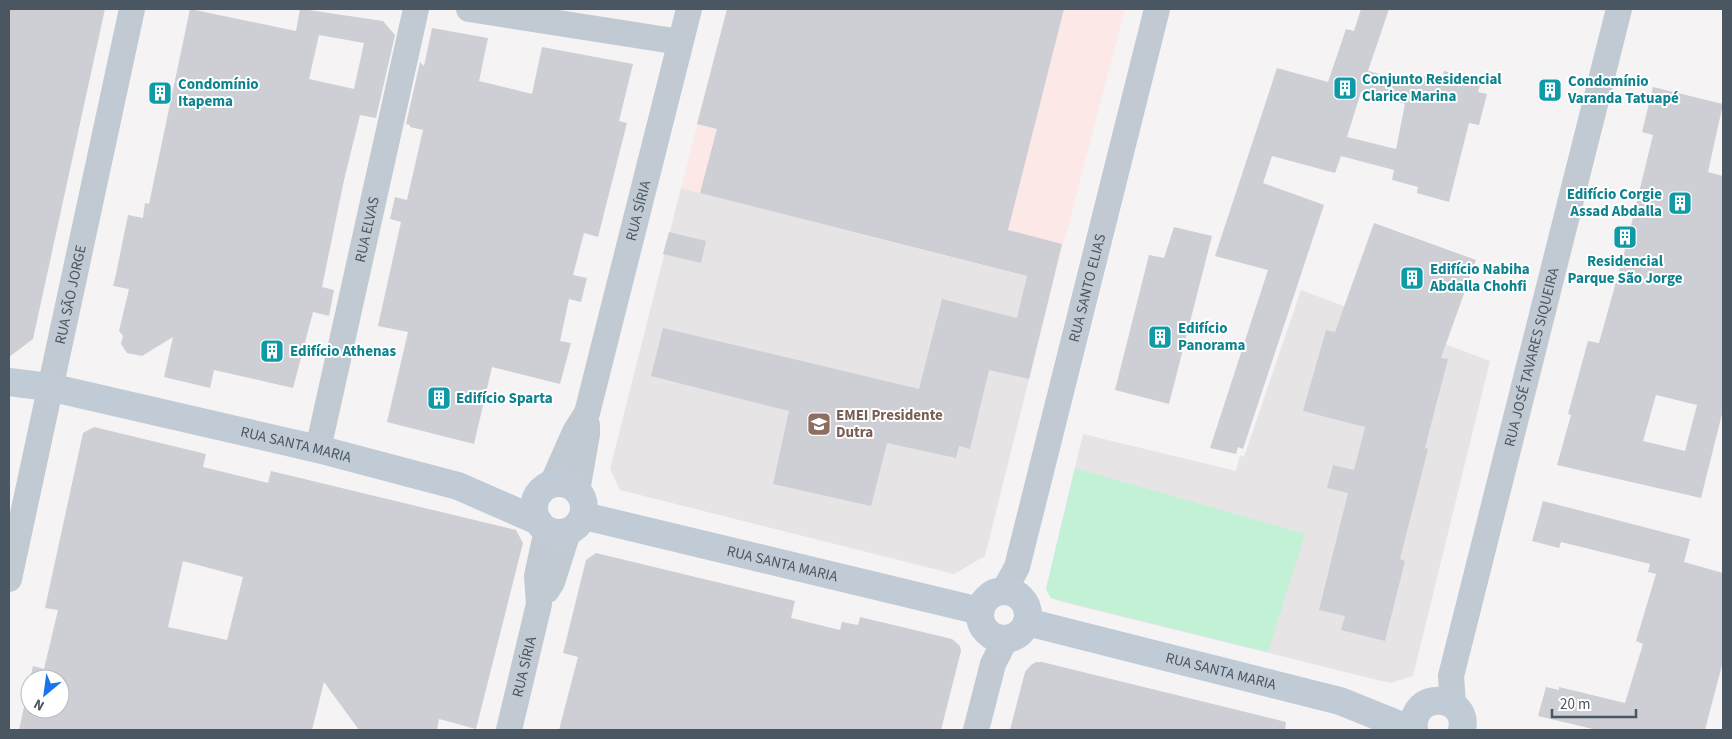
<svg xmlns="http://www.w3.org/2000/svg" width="1732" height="739" viewBox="0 0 1732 739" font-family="'Source Sans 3',sans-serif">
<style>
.education{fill:#e6e4e5}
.medical{fill:#fce8e6}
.green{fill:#c3f1d5}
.building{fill:#cdcfd5;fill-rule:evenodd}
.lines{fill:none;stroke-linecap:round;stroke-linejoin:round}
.street{stroke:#c1cad2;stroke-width:26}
.secondary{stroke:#c1cbd6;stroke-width:28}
.labels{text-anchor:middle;stroke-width:4;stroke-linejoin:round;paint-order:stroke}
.culture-label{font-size:15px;font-weight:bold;fill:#0d838f;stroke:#fff;text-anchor:start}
.street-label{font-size:15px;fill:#4a5661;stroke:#fff}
.education-label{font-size:15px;font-weight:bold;fill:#785e54;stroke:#fff;text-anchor:start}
</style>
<rect width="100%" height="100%" fill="#f5f3f3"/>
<path class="education" d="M681,188L1053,283L985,556L954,574L620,490L610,469Z
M1301,290L1490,361L1413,676L1390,683L1062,602L1051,598L1046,589L1083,434L1236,471L1240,455L1244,457Z"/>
<path class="medical" d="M727,9H1125L1053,283L681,188Z"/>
<path class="green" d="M1075,468L1305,534L1268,652L1051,598L1046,589Z"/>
<path class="building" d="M9,9H105L33,339L9,357Z
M190,9L296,31L300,9H302L383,21L395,35L376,118L360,115L344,180L322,287L334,290L329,316L313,312L293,388L214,370L210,388L164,377L173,337L142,356L127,353L121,344L123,336L119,331L129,289L113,286L116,274L128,215L143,218L145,203L149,204ZM319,35L364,43L354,89L309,79Z
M727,9H1064L1008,230L1062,244L1029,379L989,370L970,449L959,446L956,458L887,443L871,506L773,484L789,411L651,376L663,328L919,389L942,299L1017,318L1027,276L700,193L717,129L697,124Z
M1361,9H1389L1368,71L1417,83L1419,75L1441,81L1444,71L1481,81L1478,92L1487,94L1479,125L1469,123L1449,202L1417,193L1418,187L1392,180L1394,170L1341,156L1335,173L1272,156L1263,183L1324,205L1243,449L1238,447L1236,454L1210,448L1268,270L1215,256L1277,68L1328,82L1346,29L1354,31ZM1361,92L1405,104L1396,149L1347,137Z
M432,28L488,38L479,81L532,94L542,47L633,64L619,121L627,123L598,237L584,233L573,275L587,278L581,302L569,299L560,341L571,343L560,384L492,367L474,444L387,422L408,332L378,326L401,222L390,219L395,197L407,200L423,130L410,127V125L406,124L420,62L424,66Z
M1653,87L1723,104L1708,172L1723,176V410L1701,498L1557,465L1571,415L1568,414L1588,341L1599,343L1626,246L1653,135L1642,132ZM1656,395L1697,405L1685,451L1643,441Z
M1374,223L1476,260L1441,358L1448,359L1425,448L1428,449L1400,559L1405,561L1385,641L1341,630L1345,616L1319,610L1348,493L1327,488L1333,465L1354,470L1365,427L1303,411L1326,330L1335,332Z
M1174,227L1212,236L1169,404L1115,390L1149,255L1164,258Z
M669,232L706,241L701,263L663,254Z
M94,427L206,454L203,467L268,483L271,471L516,530L523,543L476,729L439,719L437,730H359L324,682L312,730H19L33,666L44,669L58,610L45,608L83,433ZM183,561L243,577L227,640L168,627ZM30,679H60V709H30Z
M1543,501L1690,539L1684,562L1723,573V661L1705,730H1597L1538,716L1546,687L1559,690V687L1625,703L1643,644L1636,641L1656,574L1648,572L1650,564L1561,542L1559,548L1532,541Z
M596,553L795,601L791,618L840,630L842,622L858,625L860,617L952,639L960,646L961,651L941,730H559L578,657L563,653L586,560Z
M1036,662H1042L1286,722L1285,730H1010L1025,672L1031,665Z"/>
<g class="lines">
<g class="street">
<path d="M469,9L680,42"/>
<path id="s1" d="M318,449L416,9"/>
<path id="s2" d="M552,484L575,432L587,413L689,9"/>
<path d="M577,491L587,434V425"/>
<path id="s3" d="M9,579L132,9"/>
<path d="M547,590L552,582L568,532"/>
<path id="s4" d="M1004,591L1017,567L1157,9"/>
<path id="s5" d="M1453,705L1451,676L1619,9"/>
<path id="s6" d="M509,730L539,604L537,576L547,530"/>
<path d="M976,730L993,664L1005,640"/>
</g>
<g class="secondary">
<path id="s7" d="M9,382L49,387L318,449L458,486L538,521"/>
<circle cx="559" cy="508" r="25"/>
<path id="s8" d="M584,516L980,611"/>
<circle cx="1004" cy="615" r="24"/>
<path id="s9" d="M1027,622L1340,701L1412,730"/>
<path d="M1414,730C1410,688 1470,694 1462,730"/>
</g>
</g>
<defs>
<g id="building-square" transform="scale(1.25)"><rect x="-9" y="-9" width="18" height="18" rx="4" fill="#0f9aa8" stroke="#fff"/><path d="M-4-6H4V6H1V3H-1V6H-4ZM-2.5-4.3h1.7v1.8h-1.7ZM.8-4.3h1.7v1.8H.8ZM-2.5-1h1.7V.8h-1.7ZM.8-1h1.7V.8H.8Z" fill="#fff"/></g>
<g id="school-square" transform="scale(1.25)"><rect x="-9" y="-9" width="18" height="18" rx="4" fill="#8d6e63" stroke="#fff"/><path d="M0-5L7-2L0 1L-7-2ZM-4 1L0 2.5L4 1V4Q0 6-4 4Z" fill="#fff"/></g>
</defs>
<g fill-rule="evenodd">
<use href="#building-square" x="1345" y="88"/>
<use href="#building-square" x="1550" y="90"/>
<use href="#building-square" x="160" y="93"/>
<use href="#building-square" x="1680" y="203"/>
<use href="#building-square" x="1625" y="237"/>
<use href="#building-square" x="1412" y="278"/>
<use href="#building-square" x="1160" y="337"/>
<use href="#building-square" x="272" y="351"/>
<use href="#building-square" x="439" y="398"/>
<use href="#school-square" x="819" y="424"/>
</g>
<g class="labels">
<g class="culture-label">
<text x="1362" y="84">Conjunto Residencial<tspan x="1362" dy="17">Clarice Marina</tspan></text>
<text x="1568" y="86">Condomínio<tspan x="1568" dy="17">Varanda Tatuapé</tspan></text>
<text x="178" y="89">Condomínio<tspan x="178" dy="17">Itapema</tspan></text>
<text x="1662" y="199" text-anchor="end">Edifício Corgie<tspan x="1662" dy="17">Assad Abdalla</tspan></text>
<text x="1625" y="266" text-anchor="middle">Residencial<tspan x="1625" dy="17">Parque São Jorge</tspan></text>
<text x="1430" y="274">Edifício Nabiha<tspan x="1430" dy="17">Abdalla Chohfi</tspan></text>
<text x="1178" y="333">Edifício<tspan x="1178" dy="17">Panorama</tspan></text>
<text x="290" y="356">Edifício Athenas</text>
<text x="456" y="403">Edifício Sparta</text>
</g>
<g class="street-label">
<text dy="5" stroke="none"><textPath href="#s2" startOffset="288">RUA SÍRIA</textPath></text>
<text dy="5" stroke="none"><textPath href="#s1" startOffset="225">RUA ELVAS</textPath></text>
<text dy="5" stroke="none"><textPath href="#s4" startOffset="315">RUA SANTO ELIAS</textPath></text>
<text dy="5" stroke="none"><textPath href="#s3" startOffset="291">RUA SÃO JORGE</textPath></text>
<text dy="5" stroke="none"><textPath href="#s5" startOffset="358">RUA JOSÉ TAVARES SIQUEIRA</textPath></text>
<text dy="5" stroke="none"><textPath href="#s7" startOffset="294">RUA SANTA MARIA</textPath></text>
<text dy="5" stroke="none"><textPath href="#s8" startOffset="204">RUA SANTA MARIA</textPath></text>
<text dy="5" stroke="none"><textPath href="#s6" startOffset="65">RUA SÍRIA</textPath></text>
<text dy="5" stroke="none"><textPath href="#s9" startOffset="200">RUA SANTA MARIA</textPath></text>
</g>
<g class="education-label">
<text x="836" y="420">EMEI Presidente<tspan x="836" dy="17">Dutra</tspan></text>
</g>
</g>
<rect width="1732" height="739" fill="none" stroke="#4a5661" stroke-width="20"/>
<g transform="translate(45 694) rotate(209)"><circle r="24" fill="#ffffff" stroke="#b7bbc0"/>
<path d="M0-4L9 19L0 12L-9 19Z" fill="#1a73e8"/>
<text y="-8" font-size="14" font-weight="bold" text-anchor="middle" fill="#4a5661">N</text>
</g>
<path d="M1552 709v8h84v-8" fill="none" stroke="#4a5661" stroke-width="2.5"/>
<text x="1560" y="709" font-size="15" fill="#4a5661" stroke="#ffffff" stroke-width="4" paint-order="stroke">20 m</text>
</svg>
